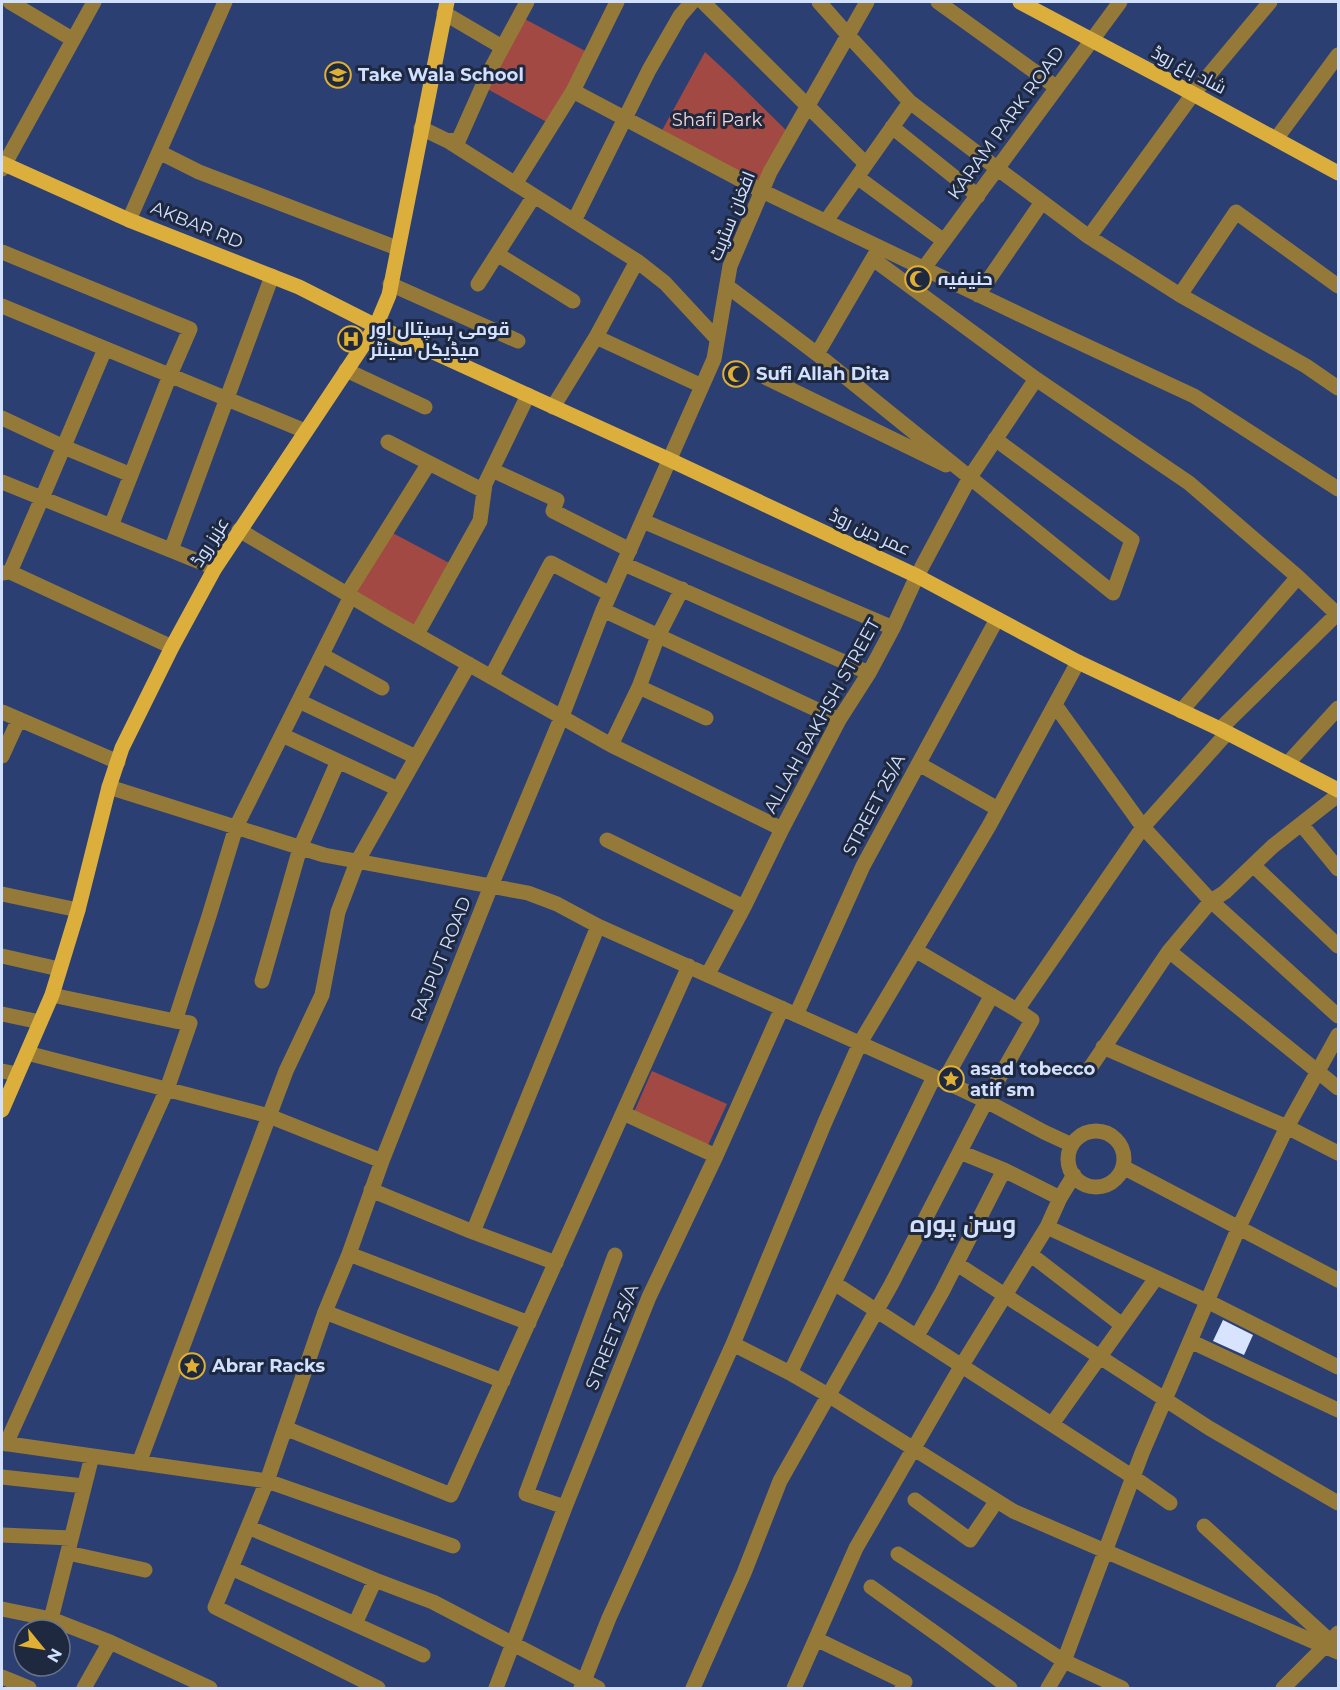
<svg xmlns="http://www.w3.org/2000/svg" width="1340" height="1690" viewBox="0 0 1340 1690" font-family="Montserrat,Cairo,sans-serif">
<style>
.green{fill:#a24943}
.building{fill:#d8e3fd}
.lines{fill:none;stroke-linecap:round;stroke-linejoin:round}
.minor{stroke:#957938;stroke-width:15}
.major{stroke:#dcaf3d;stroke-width:15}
.labels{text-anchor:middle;stroke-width:6;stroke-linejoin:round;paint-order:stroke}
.street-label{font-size:18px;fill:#d2e0ff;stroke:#1e283f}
.poi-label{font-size:18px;font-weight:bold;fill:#d2e0ff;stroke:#1e283f;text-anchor:start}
.park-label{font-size:18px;fill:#f5d7d3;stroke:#1e283f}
.district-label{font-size:24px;font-weight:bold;fill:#d2e0ff;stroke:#1e283f}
</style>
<rect width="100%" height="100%" fill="#2c3f72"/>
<path class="green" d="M519,16L591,54L552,125L482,86Z
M705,52L732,77L791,135L762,191L659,136Z
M387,530L455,566L417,634L347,594Z
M652,1071L727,1104L708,1145L634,1112Z"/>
<path class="building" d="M1223,1320L1253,1335L1244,1355L1213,1341Z"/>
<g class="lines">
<path class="minor" d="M10,2L72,39
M703,2L866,164
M819,2L848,35L910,102L998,169L1089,237L1180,295L1306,366L1338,388
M938,2L1056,87
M444,13L502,47
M573,91L762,191L1046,327L1194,396L1338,489
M892,127L978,196
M421,128L448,141L637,261L665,283L717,339
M1276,139L1338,55
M448,141L459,139L487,76L527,2
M159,152L199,172L397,248
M2,169L94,2
M857,177L944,241
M515,184L573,91L617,2
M129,220L225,2
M574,221L649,70L680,16L692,2
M826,221L910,102
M1089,237L1193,94L1270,2
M2,252L190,329L170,375L111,526L2,482
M497,254L573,301
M873,259L1036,379L1189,483L1298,577L1337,614
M924,268L1120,2
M390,284L518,341
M478,284L534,196
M727,286L817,354L1113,593L1132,540L995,439
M978,295L1042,202
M1180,295L1236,212L1338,286
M2,306L305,431
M596,337L702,386
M817,354L876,253
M346,370L425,407
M765,377L946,465
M553,407L596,337L637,261
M2,418L64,447L131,475
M388,442L484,491
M492,470L557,500L553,511L630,550
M643,521L893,628
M111,526L215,568
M239,530L389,619L611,745L782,829
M171,550L272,276
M624,564L869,673
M10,572L172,647
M2,573L10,572L42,498L105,349
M347,594L429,463
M603,610L839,720
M417,634L480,521L485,484L528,395
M322,655L382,688
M491,677L551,563L610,594
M639,687L706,718
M299,701L416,757
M1055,705L1143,827L1211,901L1338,1016
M1181,711L1298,577
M2,712L118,762
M1220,729L1338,613
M282,735L398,789
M611,745L639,687L658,636L682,589
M2,756L19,719
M919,764L998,809
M1287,764L1338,708
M109,787L324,855L528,893L557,904L598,926L944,1081L986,1101L1044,1132L1072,1145
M1301,824L1338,869
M607,840L744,907
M1253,865L1338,946
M2,894L78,910
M915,950L1017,1010
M1169,951L1338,1088
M2,956L59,969
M708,974L744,907L782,829L839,720L869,673L893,628L917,576L970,477L1036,379
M262,981L300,848L338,761
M52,995L175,1021
M2,1014L40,1022
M796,1015L863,866L997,619
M1103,1047L1287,1127L1338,1153
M27,1053L269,1116L382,1161
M1090,1068L1169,951L1211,901L1225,892L1273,846L1338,795
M2,1071L17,1074
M944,1081L992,995
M623,1113L716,1156
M1068 1159a28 28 0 1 1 56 0a28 28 0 1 1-56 0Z
M960,1152L1004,1170L1060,1198
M1123,1167L1338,1280
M371,1190L473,1232L556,1263
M1047,1227L1207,1301L1338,1367
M473,1232L598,926
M349,1254L529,1323
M1030,1254L1122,1325
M957,1264L1209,1428L1338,1503
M834,1283L1133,1477L1170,1503
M325,1312L503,1381
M917,1336L942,1292L1004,1170
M1190,1341L1338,1410
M733,1344L790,1373L828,1395L1013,1511L1338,1652
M790,1373L934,1077
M1052,1424L1156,1278
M285,1428L451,1495L689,966
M2,1443L267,1481L453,1546
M6,1444L167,1089L190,1023L175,1021L209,916L236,827L351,596
M92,1456L51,1619L110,1642L210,1688
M139,1463L286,1071L322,995L338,912L357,862L469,664
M2,1477L84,1486
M915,1500L970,1540L996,1502
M565,1507L526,1494L615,1255
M1204,1526L1330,1641
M248,1527L375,1580L433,1602L584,1681L581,1688
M2,1535L71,1538
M68,1553L145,1570
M898,1554L1064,1661L1122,1688
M231,1568L423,1655
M871,1587L945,1640L1010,1688
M2,1609L51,1619
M355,1624L375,1580
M816,1639L905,1682L902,1688
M2,1677L29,1688
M84,1688L110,1642
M378,1688L215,1607L267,1481L325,1312L349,1254L382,1161L491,886L562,716L603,610L714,359L730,266L770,172L867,2
M496,1688L565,1507L649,1297L716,1156L782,1008
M598,1688L584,1681L609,1618L733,1344L825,1122L860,1043L989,826L1078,662
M693,1688L744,1573L780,1481L891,1285L986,1101L1032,1020L1017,1010L1143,827L1227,733
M794,1688L856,1548L962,1365L1047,1227L1060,1198L1074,1175
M1048,1688L1064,1661L1142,1453L1239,1227L1287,1127L1338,1035
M1283,1688L1338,1633"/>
<path class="major" d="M1020,2L1173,83L1338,173
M2,163L129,220L299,287L376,326L668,459L917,576L1078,662L1220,729L1338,790
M2,1110L52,995L78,910L109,787L122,748L172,647L215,568L376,326L389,295L447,2"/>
</g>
<defs>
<g id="school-ring" transform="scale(1.35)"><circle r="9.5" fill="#1e283f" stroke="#e0b034" stroke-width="1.5"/><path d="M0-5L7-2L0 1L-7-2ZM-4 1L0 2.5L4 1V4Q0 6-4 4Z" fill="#e0b034"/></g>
<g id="mosque-ring" transform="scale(1.35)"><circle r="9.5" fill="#1e283f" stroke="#e0b034" stroke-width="1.5"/><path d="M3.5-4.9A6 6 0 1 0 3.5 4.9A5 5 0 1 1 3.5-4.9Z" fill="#e0b034"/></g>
<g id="hospital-ring" transform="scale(1.35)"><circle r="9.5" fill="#1e283f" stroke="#e0b034" stroke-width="1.5"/><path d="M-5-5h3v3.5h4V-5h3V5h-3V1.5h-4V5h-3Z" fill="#e0b034"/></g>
<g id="sight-ring" transform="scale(1.35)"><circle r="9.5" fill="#1e283f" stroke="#e0b034" stroke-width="1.5"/><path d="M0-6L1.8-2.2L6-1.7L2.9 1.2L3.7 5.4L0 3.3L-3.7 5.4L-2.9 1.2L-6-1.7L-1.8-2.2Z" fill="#e0b034"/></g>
</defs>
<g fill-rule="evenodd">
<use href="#school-ring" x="338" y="75"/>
<use href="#mosque-ring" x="918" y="279"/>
<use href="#hospital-ring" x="351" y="339"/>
<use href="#mosque-ring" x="736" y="374"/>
<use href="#sight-ring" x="951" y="1079"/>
<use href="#sight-ring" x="192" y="1366"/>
</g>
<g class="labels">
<g class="street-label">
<text transform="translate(1189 70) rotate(28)" y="6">شاد باغ روڈ</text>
<text transform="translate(1006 123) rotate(-54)" y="6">KARAM PARK ROAD</text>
<text transform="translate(732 216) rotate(-68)" y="6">افغان سٹریٹ</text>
<text transform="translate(197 225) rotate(22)" y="6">AKBAR RD</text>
<text transform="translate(870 532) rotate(25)" y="6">عمر دین روڈ</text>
<text transform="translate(210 542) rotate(-58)" y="6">عزیز روڈ</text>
<text transform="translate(822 716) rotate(-61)" y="6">ALLAH BAKHSH STREET</text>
<text transform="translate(874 805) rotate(-62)" y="6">STREET 25/A</text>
<text transform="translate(441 959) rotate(-68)" y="6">RAJPUT ROAD</text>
<text transform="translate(612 1337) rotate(-68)" y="6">STREET 25/A</text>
</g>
<g class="poi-label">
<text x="358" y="81">Take Wala School</text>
<text x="938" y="285">حنیفیہ</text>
<text x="370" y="335">قومی ہسپتال اور<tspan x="370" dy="21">میڈیکل سینٹر</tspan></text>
<text x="756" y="380">Sufi Allah Dita</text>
<text x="970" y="1075">asad tobecco<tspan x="970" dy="21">atif sm</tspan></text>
<text x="212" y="1372">Abrar Racks</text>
</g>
<g class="park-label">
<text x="717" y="126">Shafi Park</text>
</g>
<g class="district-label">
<text x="963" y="1232">وسن پورہ</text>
</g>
</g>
<rect width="1340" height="1690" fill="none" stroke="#d2e0ff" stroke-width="6"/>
<g transform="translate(42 1648) rotate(120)"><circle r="28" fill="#1e283f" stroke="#66728c" stroke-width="1.5"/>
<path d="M0-4.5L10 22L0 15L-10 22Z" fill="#e0b034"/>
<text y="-9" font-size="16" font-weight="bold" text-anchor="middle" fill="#d2e0ff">N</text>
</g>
</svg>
